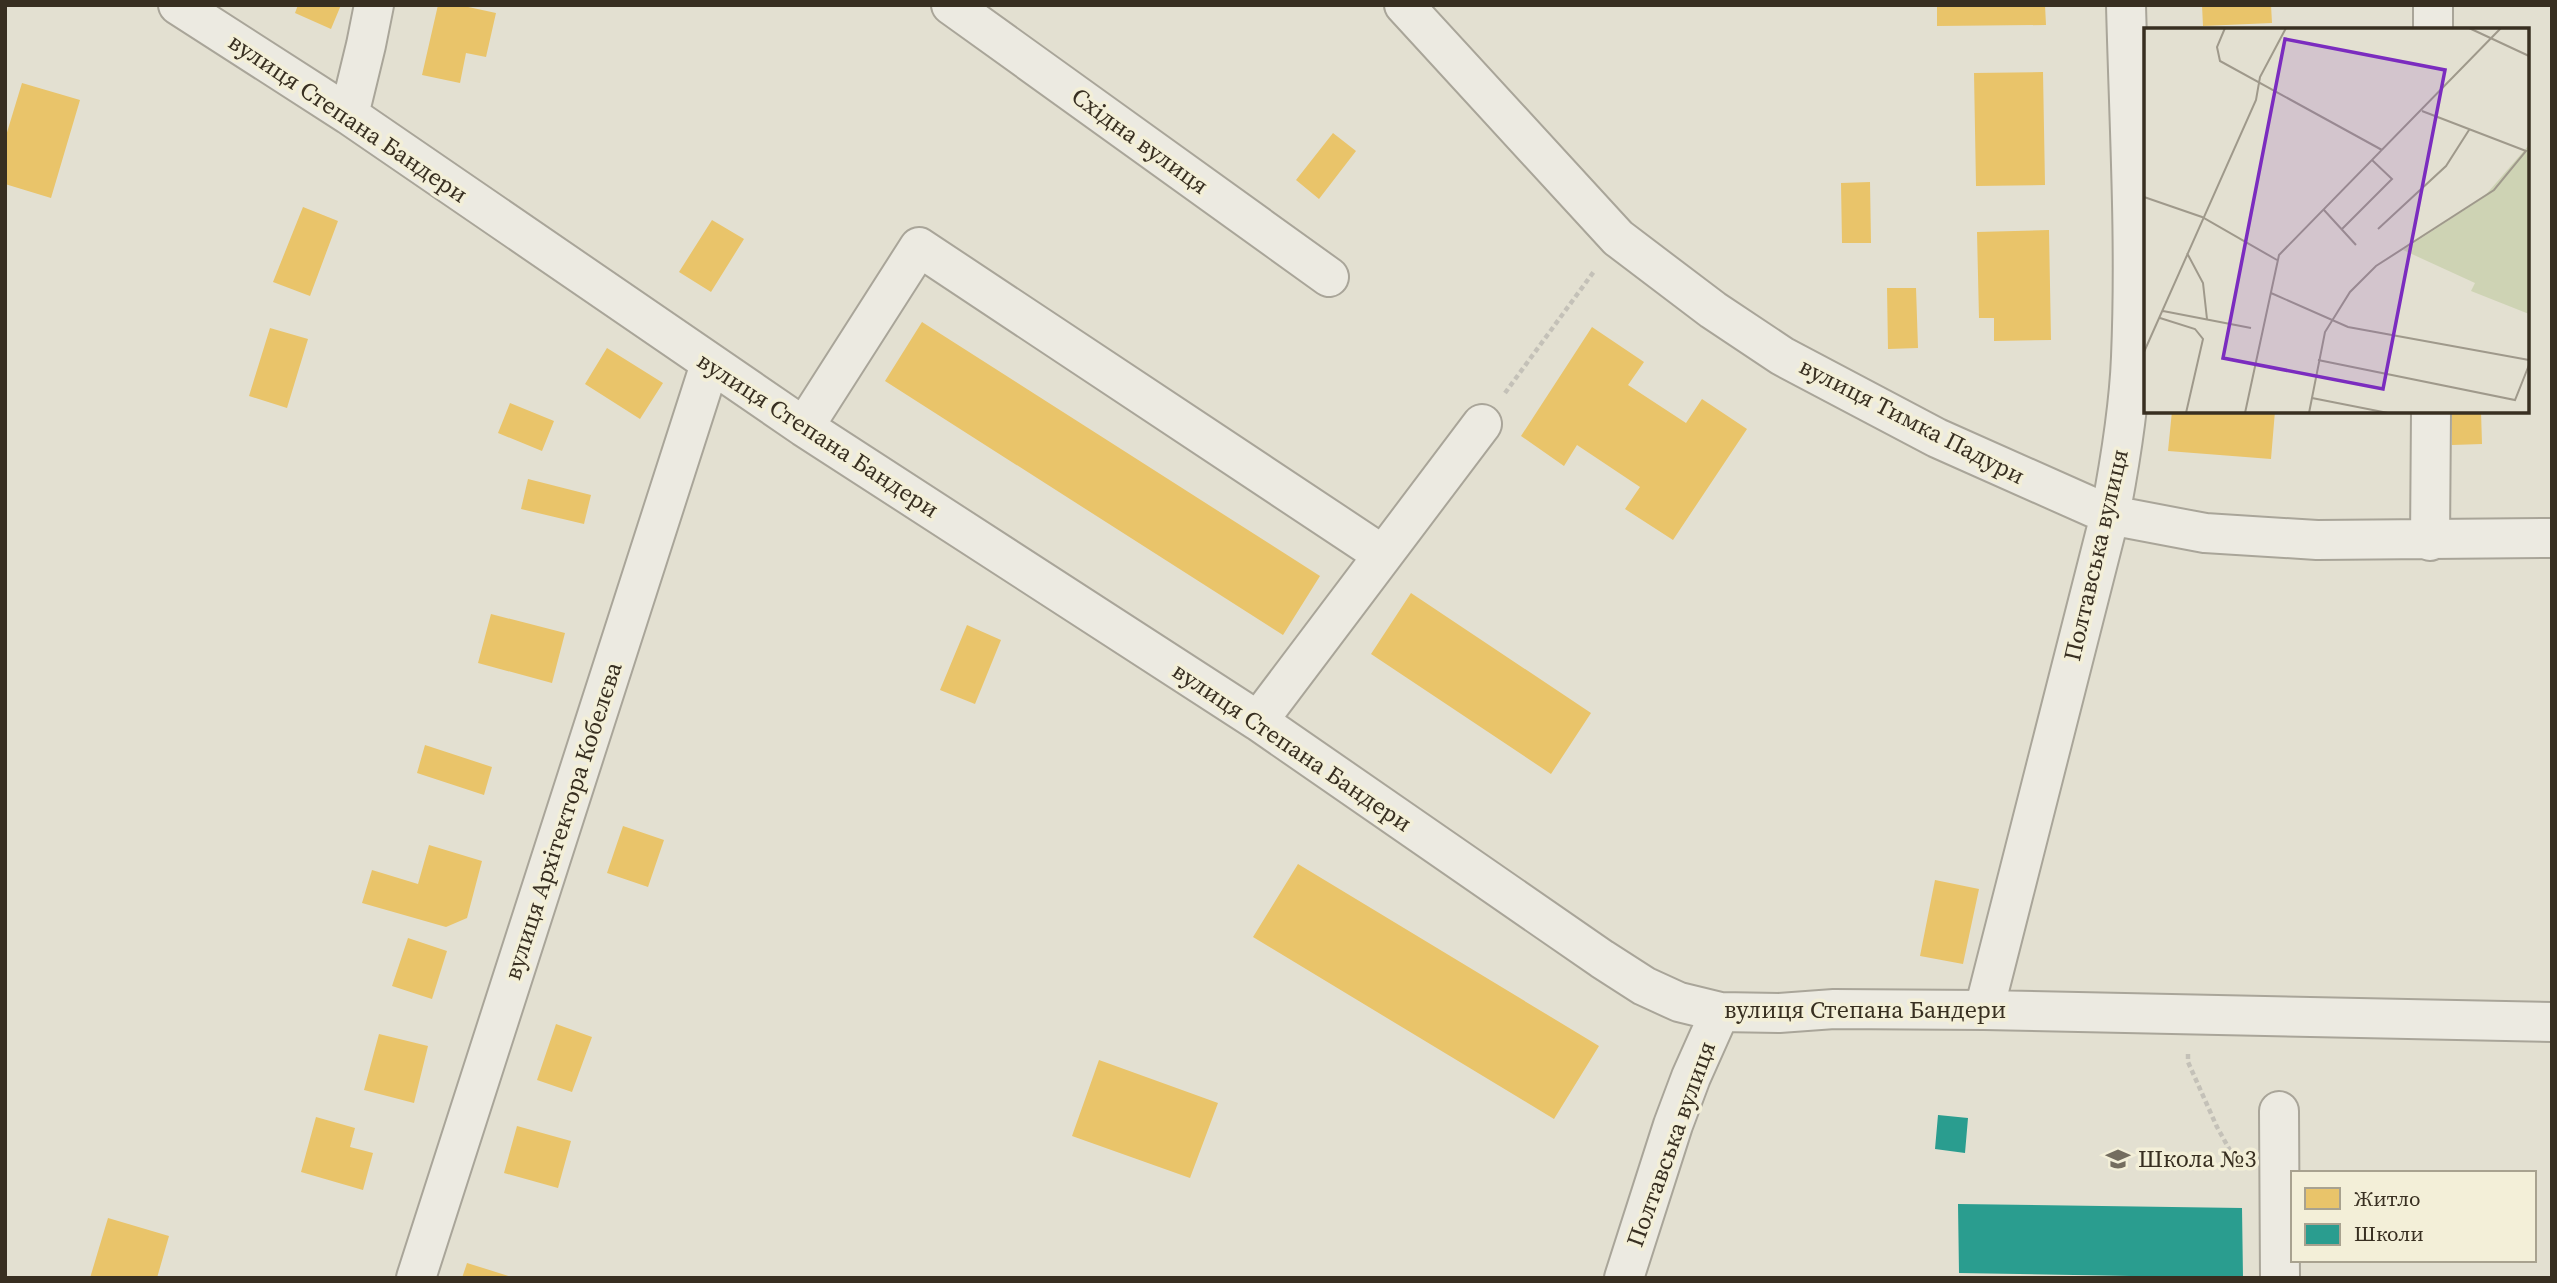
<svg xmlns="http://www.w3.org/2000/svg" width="2557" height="1283" viewBox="0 0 2557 1283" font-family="'Source Serif 4',serif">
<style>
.homes{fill:#e9c46a}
.schools{fill:#2a9d8f}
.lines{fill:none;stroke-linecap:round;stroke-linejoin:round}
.minor-casing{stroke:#a9a599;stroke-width:42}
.path{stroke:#c4c1b8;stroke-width:4.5;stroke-dasharray:5 3.5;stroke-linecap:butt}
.minor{stroke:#eceae1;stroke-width:38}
.labels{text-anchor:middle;stroke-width:7;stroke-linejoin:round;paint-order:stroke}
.street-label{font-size:24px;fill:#382f21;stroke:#f3efd8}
.poi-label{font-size:24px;fill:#382f21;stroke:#f3efd8;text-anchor:start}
.inset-road{fill:none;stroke:#9f998b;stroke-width:2}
.view{fill:#7b2cbf;fill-opacity:0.15;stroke:#7b2cbf;stroke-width:3.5}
.inset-edge{fill:none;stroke:#382f21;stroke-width:3.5}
</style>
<rect width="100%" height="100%" fill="#e3e0d1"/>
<path class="homes" d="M298,5H341L331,29L295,13Z
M438,5H459L496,13L486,57L466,53L460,83L422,75Z
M1937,5H2045L2046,25L1937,26Z
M2202,5H2271L2272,23L2203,26Z
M2043,72L2045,185L1976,186L1974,73Z
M22,83L80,100L51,198L5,184V139Z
M1333,133L1356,151L1319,199L1296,180Z
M1870,182L1871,243H1842L1841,183Z
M303,207L338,221L310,296L273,282Z
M712,220L744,239L711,292L679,272Z
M2049,230L2051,340L1994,341V318H1979L1977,232Z
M1887,288H1916L1918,348L1888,349Z
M922,322L1320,576L1283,635L885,381Z
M1592,327L1644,362L1628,385L1686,423L1702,399L1747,429L1673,540L1625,509L1640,487L1577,445L1564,466L1521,436Z
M270,328L308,339L287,408L249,396Z
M607,348L663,383L640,419L585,384Z
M510,403L554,421L542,451L498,433Z
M2172,411H2275L2271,459L2168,451Z
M2452,411H2481L2482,444L2452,445Z
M528,479L591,495L584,524L521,509Z
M1411,593L1591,713L1551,774L1371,654Z
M491,614L565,633L552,683L478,663Z
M967,625L1001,640L975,704L940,690Z
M425,745L492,767L484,795L417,773Z
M623,826L664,840L648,887L607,873Z
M429,845L482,861L467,918L446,927L362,903L372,870L418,884Z
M1298,864L1599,1046L1554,1119L1253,937Z
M1935,880L1979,889L1963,964L1920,956Z
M408,938L447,951L432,999L392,986Z
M556,1024L592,1037L572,1092L537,1080Z
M379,1034L428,1046L414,1103L364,1090Z
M1099,1060L1218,1103L1190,1178L1072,1136Z
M316,1117L355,1128L350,1147L373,1153L363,1190L301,1172Z
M517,1126L571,1141L558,1188L504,1173Z
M108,1218L169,1236L157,1278H90Z
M467,1263L512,1277V1278H462Z"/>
<path class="schools" d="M1938,1115L1968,1118L1965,1153L1935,1149Z
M1958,1204L2242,1208L2243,1278L1959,1273Z"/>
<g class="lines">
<g class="minor-casing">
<path id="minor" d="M178,5L349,115L804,427L1258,721L1602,959L1644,986L1679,1002L1720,1012L1779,1013L1834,1009L1984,1010L2552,1022
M951,5L1329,277
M1404,5L1618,238L1713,310L1782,356L1937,438L2110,515L2205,533L2317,540L2552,538
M2433,30V5
M349,115L366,45L374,5
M804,427L919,247L1383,555
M2430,541L2431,411
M1258,721L1482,424
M1984,1010L2110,515C2120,463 2129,410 2131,357C2136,240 2129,122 2126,5
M2279,1111L2280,1278
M416,1278L710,364
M1624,1278L1673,1125L1691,1077L1720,1012"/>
</g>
<path class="path" d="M1505,393L1595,270
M2188,1054V1062L2217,1127L2237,1163"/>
<use href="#minor" class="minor"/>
</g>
<defs>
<g id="school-bare" transform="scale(1.89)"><path d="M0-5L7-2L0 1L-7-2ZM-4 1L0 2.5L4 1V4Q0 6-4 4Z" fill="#746d5f" stroke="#f3efd8" stroke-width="2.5" paint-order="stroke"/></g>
</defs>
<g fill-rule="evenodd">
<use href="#school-bare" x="2118" y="1159"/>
</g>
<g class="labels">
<g class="street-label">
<text transform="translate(348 118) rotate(34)" y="8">вулиця Степана Бандери</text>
<text transform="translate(1140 141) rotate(36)" y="8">Східна вулиця</text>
<text transform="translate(1912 421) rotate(27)" y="8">вулиця Тимка Падури</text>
<text transform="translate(818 435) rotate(33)" y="8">вулиця Степана Бандери</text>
<text transform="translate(2096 555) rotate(-77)" y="8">Полтавська вулиця</text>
<text transform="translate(1292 747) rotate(34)" y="8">вулиця Степана Бандери</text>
<text transform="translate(563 821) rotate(-72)" y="8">вулиця Архітектора Кобелєва</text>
<text x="1865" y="1018">вулиця Степана Бандери</text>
<text transform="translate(1671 1144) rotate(-70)" y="8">Полтавська вулиця</text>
</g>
<g class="poi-label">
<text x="2138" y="1167">Школа №3</text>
</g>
</g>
<g transform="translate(2144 28)">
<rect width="385" height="385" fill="#e3e0d1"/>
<path d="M385,117V286L327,263L331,255L259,222L339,170Z" fill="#ced3b4"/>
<path class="inset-road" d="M81,0L73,19L76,33L238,122M325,0L385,28M0,169L58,189L133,232M180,182L212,217M198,201L248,151L228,132M234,201L302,138L325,102M43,225L59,255L63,291M127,265L204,299L385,332M19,283L107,300M16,290L51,301L59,311L42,385M0,324L112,72L116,49L142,0M174,332L371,372L385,337M168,370L244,385M101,385L135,227L357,0M165,385L181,304L206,264L232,238L350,162L382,123L278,83"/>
<path class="view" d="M141,11L301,42L239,361L79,330Z"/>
<rect width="385" height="385" class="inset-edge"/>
</g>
<rect width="2557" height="1283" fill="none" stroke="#382f21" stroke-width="14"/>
<rect x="2291" y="1171" width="245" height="91" fill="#f3efd8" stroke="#a8a28f" stroke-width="2"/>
<rect x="2305" y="1188" width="35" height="21" fill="#e9c46a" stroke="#a8a28f" stroke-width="2"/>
<text x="2354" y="1206" font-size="21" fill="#382f21">Житло</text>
<rect x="2305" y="1224" width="35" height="21" fill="#2a9d8f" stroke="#a8a28f" stroke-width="2"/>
<text x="2354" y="1241" font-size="21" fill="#382f21">Школи</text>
</svg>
